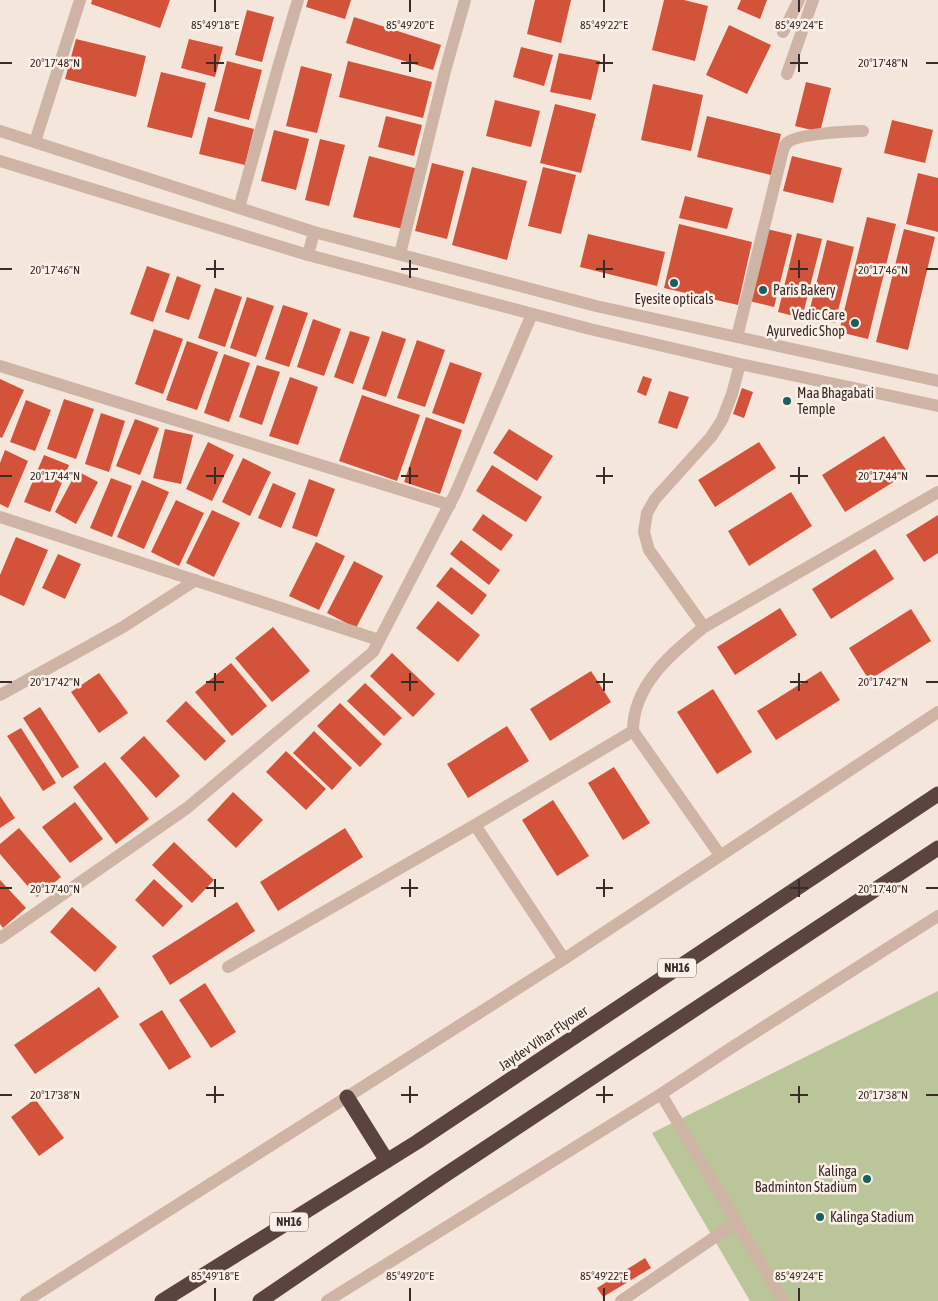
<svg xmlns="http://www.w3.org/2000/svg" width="938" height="1301" viewBox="0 0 938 1301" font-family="'Asap Condensed',sans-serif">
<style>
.green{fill:#bac599}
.building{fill:#d3523a}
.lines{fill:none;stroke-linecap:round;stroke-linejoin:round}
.minor{stroke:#ceb4a5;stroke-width:12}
.highway{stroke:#5b443d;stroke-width:15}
.ticks{fill:none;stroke:#392b27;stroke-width:2}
.poi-dot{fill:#185f5d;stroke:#fbf0e7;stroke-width:2}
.labels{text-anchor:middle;stroke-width:5;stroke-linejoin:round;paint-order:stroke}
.shield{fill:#fbf0e7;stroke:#736661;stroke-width:1}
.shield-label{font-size:12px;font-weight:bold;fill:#392b27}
.poi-label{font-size:14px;fill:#392b27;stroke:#fbf0e7;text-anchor:start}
.street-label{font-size:14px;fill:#392b27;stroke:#fbf0e7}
.ticks-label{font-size:12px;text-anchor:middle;fill:#392b27;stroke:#fbf0e7;stroke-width:5;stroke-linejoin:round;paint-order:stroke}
</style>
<rect width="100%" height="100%" fill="#f4e6da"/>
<path class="green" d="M938,991V1301H750L652,1133Z"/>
<path class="building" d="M92,0H170L160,28L91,4Z
M308,0H351L345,19L306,7Z
M535,0H571L561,43L527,34Z
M664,0H684L708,6L695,61L652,50Z
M741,0H767L760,19L737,9Z
M247,10L274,17L262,62L235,55Z
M354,17L441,45L433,70L346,43Z
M729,25L771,45L747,94L706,75Z
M76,39L146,56L136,97L65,79Z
M189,39L223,47L215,77L181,68Z
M521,47L553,55L544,86L513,77Z
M559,53L600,61L591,100L550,92Z
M227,61L262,70L249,120L214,111Z
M348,61L432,82L423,118L339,97Z
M301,66L332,74L317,133L286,126Z
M161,72L206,83L192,138L147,127Z
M806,82L831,88L820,132L795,126Z
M653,84L703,95L691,151L641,140Z
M495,100L540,111L531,147L486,136Z
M555,104L596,114L581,173L540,163Z
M386,116L422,125L414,156L378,147Z
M707,116L781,134L771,175L697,157Z
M208,117L254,129L245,165L199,154Z
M892,120L933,130L925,163L884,153Z
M274,130L309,139L296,190L261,181Z
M320,139L345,145L329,206L305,200Z
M369,156L418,169L403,229L353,217Z
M792,156L842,168L833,203L783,191Z
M432,163L464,171L447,239L415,231Z
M472,167L527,181L507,260L452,245Z
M543,167L576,175L561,234L528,226Z
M918,173L938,178V232L906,224Z
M685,196L733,208L727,229L679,218Z
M867,217L896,224L868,339L839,332Z
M679,224L752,242L738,305L664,288Z
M767,229L792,235L774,307L749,301Z
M904,229L935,237L908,350L876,342Z
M797,233L822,239L802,318L778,312Z
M588,234L665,252L657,286L580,267Z
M827,240L854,247L835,323L808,317Z
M147,266L170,274L153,322L130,314Z
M177,276L201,285L189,320L165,312Z
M215,288L242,297L225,347L198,338Z
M247,297L274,306L256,357L230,348Z
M283,305L308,313L289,367L265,359Z
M313,319L341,329L324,376L297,367Z
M154,329L183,339L163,394L135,384Z
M350,331L370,337L353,384L334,377Z
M382,331L406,339L386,397L362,389Z
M417,340L445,350L425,407L397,398Z
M187,341L218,352L197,410L166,400Z
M224,354L250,363L229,422L204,413Z
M450,362L482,373L464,424L432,413Z
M257,365L280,372L262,425L239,417Z
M643,376L652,379L646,396L637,392Z
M290,377L318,387L298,445L269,436Z
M0,379L24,390L2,438L0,437Z
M742,388L753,392L744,418L733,414Z
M669,391L689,397L677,429L658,423Z
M362,395L420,415L397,481L339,461Z
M64,399L94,409L76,459L47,449Z
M26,400L51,410L35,451L10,442Z
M101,413L125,421L109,472L85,464Z
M426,417L462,430L440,494L404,482Z
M135,419L159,428L140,475L116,466Z
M165,429L193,435L181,484L153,478Z
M509,429L553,456L537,481L493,453Z
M884,436L908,473L845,512L822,475Z
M208,442L234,455L212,501L186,489Z
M759,442L776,468L715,507L698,480Z
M5,450L28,461L8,508L0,504V463Z
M44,455L69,465L50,512L24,502Z
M243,458L271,472L250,516L222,502Z
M492,465L542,497L526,522L476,491Z
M77,471L98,482L76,524L55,512Z
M111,478L132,486L112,537L90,528Z
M309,479L335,489L317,537L292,528Z
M142,480L169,492L144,549L117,537Z
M273,483L296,493L281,528L258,518Z
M791,492L812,526L749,566L728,531Z
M176,500L204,513L179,566L151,552Z
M212,510L240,523L214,577L186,563Z
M483,514L513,535L501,551L472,530Z
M938,515V553L924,562L906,535Z
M16,537L48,550L24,606L0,595V575Z
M461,540L500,570L489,585L450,554Z
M316,542L345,556L319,610L289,596Z
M875,549L894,579L831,619L812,589Z
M58,554L81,564L65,599L42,588Z
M354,561L383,576L356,628L327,613Z
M451,567L487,595L472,615L436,586Z
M438,601L480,635L458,662L416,628Z
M780,608L797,635L735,675L717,647Z
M911,609L931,641L869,680L849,648Z
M273,627L310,671L272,702L235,658Z
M392,653L435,694L413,717L370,676Z
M231,663L267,706L232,736L195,692Z
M591,671L611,702L550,741L530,709Z
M821,671L840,700L776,740L757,711Z
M99,673L128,713L99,733L71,692Z
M365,683L402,718L384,736L347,701Z
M713,689L752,752L717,774L677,712Z
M186,701L226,741L205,761L166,721Z
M340,703L382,744L360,767L317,726Z
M40,707L79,767L62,778L23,718Z
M507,726L529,761L468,798L447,764Z
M21,728L56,783L43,791L7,736Z
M314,731L352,768L332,790L293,753Z
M144,736L180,776L156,798L120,758Z
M286,751L326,789L306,810L266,772Z
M105,762L149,819L116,844L73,787Z
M614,767L650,823L623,840L588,783Z
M233,792L263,820L236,848L207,820Z
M0,796L15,818L0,828Z
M553,800L589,856L557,876L522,820Z
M75,802L103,839L70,863L42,827Z
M19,828L61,877L37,897L0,854V844Z
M345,828L363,857L278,911L260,882Z
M174,842L214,880L192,903L152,865Z
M154,879L183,906L163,927L135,900Z
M0,880L26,908L3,928L0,924Z
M237,902L255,931L170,985L152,956Z
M72,907L117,947L95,972L50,932Z
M205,983L236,1032L211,1048L179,1000Z
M99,987L119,1017L35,1074L14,1045Z
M162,1010L191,1057L169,1070L139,1024Z
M35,1099L64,1138L39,1156L11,1117Z
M645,1258L651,1268L603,1297L597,1288Z"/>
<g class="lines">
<path class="minor" d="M783,32L799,0
M787,74L813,0
M0,131L314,232L596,306L938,381
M35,142L80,0
M0,161L308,255L590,329L740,364L938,406
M239,208L279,64L298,0
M400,254L445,71L465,0
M308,255L314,232
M737,337L783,150C784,148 785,145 787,143C795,134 849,131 863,131
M0,366L450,505
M0,517L379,640
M704,627L649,550L644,532L647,513L655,499L711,437L722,420L732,394L740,364
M0,695L123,627L196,580
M475,825L564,959
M720,855L633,731C633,685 671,654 704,627L938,492
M0,938L187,808L373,652L456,492L532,314
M228,967L475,825L633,731
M661,1094L783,1301
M26,1301L564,959L938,712
M327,1301L661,1094L734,1046L938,916
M621,1301L737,1222"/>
<path class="highway" d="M347,1097L387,1161
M162,1301L417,1142L938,794
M260,1301L442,1177L938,848"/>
</g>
<path class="ticks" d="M215,0V12M410,0V12M604,0V12M799,0V12M215,54V72M410,54V72M604,54V72M799,54V72M0,63H12M206,63H224M401,63H418M596,63H613M790,63H808M926,63H938M215,260V278M410,260V278M604,260V278M799,260V278M0,269H12M206,269H224M401,269H418M596,269H613M790,269H808M926,269H938M215,467V484M410,467V484M604,467V484M799,467V484M0,476H12M206,476H224M401,476H418M596,476H613M790,476H808M926,476H938M215,673V691M410,673V691M604,673V691M799,673V691M0,682H12M206,682H224M401,682H418M596,682H613M790,682H808M926,682H938M215,879V897M410,879V897M604,879V897M799,879V897M0,888H12M206,888H224M401,888H418M596,888H613M790,888H808M926,888H938M215,1086V1103M410,1086V1103M604,1086V1103M799,1086V1103M0,1095H12M206,1095H224M401,1095H418M596,1095H613M790,1095H808M926,1095H938M215,1288V1301M410,1288V1301M604,1288V1301M799,1288V1301"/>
<g class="poi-dot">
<circle cx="674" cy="283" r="5"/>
<circle cx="763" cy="290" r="5"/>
<circle cx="855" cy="323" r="5"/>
<circle cx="787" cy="401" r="5"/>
<circle cx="867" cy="1179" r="5"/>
<circle cx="820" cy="1217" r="5"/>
</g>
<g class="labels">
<g class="shield">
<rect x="658" y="958.5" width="38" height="19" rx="4"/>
<rect x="270" y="1212.5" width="38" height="19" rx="4"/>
</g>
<g class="shield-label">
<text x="677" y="972">NH16</text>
<text x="289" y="1226">NH16</text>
</g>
<g class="poi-label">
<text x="773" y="295">Paris Bakery</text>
<text x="674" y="304" text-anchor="middle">Eyesite opticals</text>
<text x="845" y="320" text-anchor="end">Vedic Care<tspan x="845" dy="16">Ayurvedic Shop</tspan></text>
<text x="797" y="398">Maa Bhagabati<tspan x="797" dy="16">Temple</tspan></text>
<text x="857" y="1176" text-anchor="end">Kalinga<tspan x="857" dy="16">Badminton Stadium</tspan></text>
<text x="830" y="1222">Kalinga Stadium</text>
</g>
<g class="street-label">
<text transform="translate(543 1038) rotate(-34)" y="5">Jaydev Vihar Flyover</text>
</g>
</g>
<g class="ticks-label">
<text x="215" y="29">85°49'18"E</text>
<text x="410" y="29">85°49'20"E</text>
<text x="604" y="29">85°49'22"E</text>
<text x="799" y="29">85°49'24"E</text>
<text x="55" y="67">20°17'48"N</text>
<text x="883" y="67">20°17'48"N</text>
<text x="55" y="274">20°17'46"N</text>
<text x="883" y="274">20°17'46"N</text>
<text x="55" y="480">20°17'44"N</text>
<text x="883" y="480">20°17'44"N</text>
<text x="55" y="686">20°17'42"N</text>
<text x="883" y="686">20°17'42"N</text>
<text x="55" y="893">20°17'40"N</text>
<text x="883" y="893">20°17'40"N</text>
<text x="55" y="1099">20°17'38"N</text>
<text x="883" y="1099">20°17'38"N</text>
<text x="215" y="1280">85°49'18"E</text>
<text x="410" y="1280">85°49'20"E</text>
<text x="604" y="1280">85°49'22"E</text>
<text x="799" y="1280">85°49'24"E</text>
</g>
</svg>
